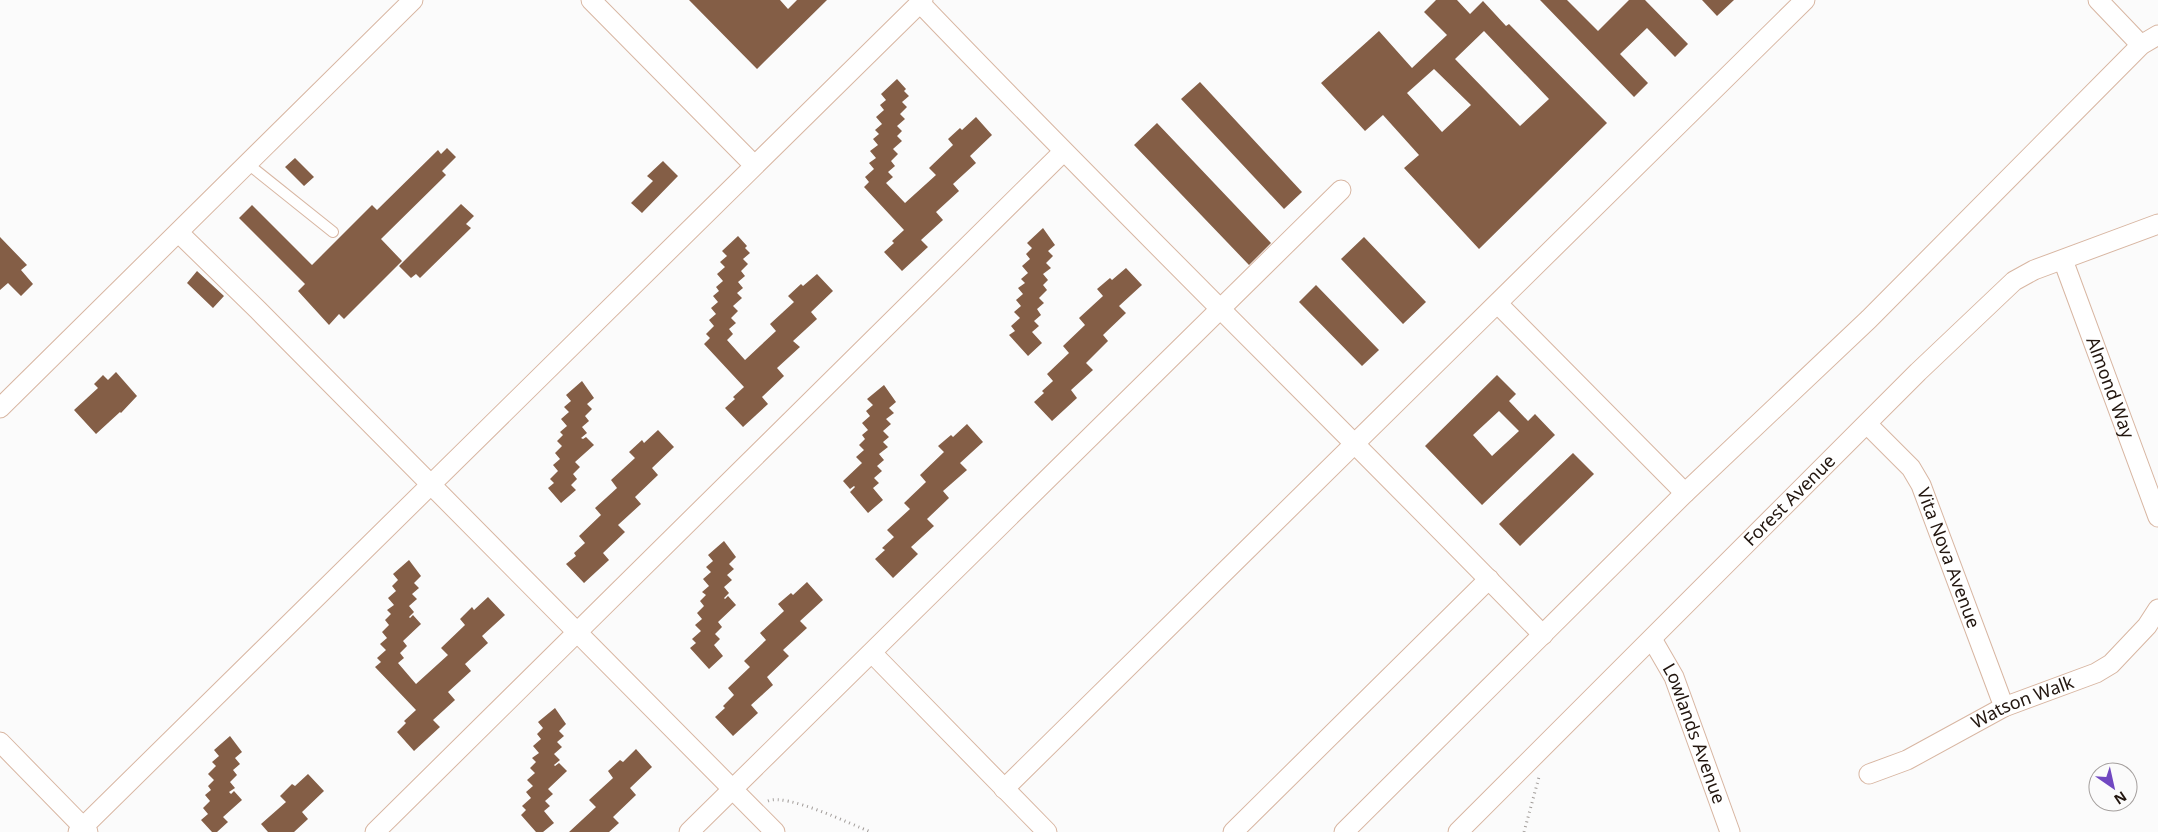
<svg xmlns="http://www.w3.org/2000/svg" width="2158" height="832" viewBox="0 0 2158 832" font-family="'Noto Sans',sans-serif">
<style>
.building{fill:#845e46;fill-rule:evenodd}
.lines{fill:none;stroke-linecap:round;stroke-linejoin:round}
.lane-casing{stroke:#d8b6a2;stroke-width:12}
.street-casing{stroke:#d8b6a2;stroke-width:21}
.path{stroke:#a19c99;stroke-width:3;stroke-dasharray:1 4;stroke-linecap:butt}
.lane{stroke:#fff;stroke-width:10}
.street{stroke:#fff;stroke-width:19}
.labels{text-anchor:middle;stroke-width:5;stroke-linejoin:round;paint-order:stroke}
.street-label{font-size:18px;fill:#22160f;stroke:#fbfbfb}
</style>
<rect width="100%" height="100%" fill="#fbfbfb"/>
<path class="building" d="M689,0H780L788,9L797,0H827L757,69Z
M1436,0H1457L1470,14L1483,1L1506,26L1509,24L1607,123L1479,249L1404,168L1419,155L1383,115L1365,131L1321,83L1379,31L1412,68L1447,35L1424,12ZM1484,31L1549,99L1520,126L1455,59ZM1434,69L1471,105L1442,132L1407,93Z
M1540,0H1567L1598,31L1629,0H1645L1688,44L1675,57L1647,28L1620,54L1648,83L1634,97Z
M1702,0H1734L1717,16Z
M897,79L906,89L904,91L909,96L902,102L907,107L900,114L905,119L897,126L902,131L897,136L902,141L893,149L898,154L891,161L895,166L888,172L893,177L886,183L905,203L936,175L929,168L953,145L948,139L960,128L962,130L976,117L992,135L970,156L976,163L953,184L959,191L936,212L943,220L921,240L928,247L902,271L884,252L894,243L892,241L904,230L864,187L869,182L865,177L874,169L869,163L876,158L870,151L878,145L873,139L879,134L875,130L882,124L876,117L884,110L880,105L886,100L881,94Z
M1200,82L1302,192L1284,209L1181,99Z
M1157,123L1271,243L1249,265L1134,145Z
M447,148L456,157L442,171L446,175L381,239L402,261L344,319L339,314L329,325L298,291L305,284L239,218L252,205L312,265L372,205L377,210L438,150L441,154Z
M295,158L314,177L304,186L285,167Z
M663,161L678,176L642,213L631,203L653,181L647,176Z
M461,204L474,216L466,224L471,228L420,278L416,274L411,278L399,266Z
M1043,228L1055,245L1048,251L1053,256L1046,263L1051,268L1043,274L1048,280L1043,285L1047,290L1039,298L1044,303L1037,309L1041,315L1034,321L1039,326L1032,332L1042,343L1028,356L1009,335L1015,331L1011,326L1020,318L1014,312L1021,306L1016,300L1023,294L1018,288L1025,283L1021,279L1028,273L1022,266L1030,259L1026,254L1032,248L1027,243Z
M738,236L747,246L745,248L750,253L743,259L748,264L741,271L745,276L738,282L743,288L737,293L742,298L733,306L738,311L731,318L736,323L729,329L733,334L727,340L745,360L776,331L770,324L794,302L788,296L801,284L803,286L817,274L833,291L811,312L817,319L793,341L800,347L777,368L784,376L762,397L768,404L743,427L725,408L735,399L733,397L744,387L704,344L710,338L706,334L714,326L709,320L716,314L711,308L718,302L713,296L719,291L716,287L723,281L717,274L725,267L720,262L727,256L722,251Z
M0,237L27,265L21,270L33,284L21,296L8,283L0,290Z
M1364,237L1426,302L1403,324L1341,259Z
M1126,268L1142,285L1119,306L1126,313L1103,335L1108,341L1086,363L1093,370L1071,390L1077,398L1052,421L1034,402L1044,393L1042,391L1053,381L1047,374L1069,353L1063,346L1085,325L1079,318L1103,296L1097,289L1110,278L1112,280Z
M197,271L224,296L213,308L187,283Z
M1316,285L1379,350L1362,366L1299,302Z
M116,372L137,396L121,413L120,412L96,434L74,410L98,388L94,384L103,375L108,380Z
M1497,375L1516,394L1509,401L1528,421L1535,414L1555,435L1482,505L1425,446ZM1499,411L1519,431L1492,456L1473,435Z
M582,381L594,398L587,404L592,409L585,416L589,421L582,427L587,433L581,438L583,439L586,437L594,445L575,462L580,467L573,474L577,479L571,485L576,490L561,503L548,488L554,483L550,479L558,471L553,465L560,459L555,453L562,446L557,441L563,435L560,432L567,426L561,419L569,412L564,407L571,401L566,395Z
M884,385L896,402L889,408L894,413L886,419L891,424L883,431L889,437L883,442L888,447L879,454L884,460L877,466L882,471L874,478L879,483L873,488L883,500L868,513L850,492L855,487L854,486L850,489L843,481L862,463L856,457L864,450L859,445L865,439L862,435L868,430L862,423L870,416L866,411L873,405L867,399Z
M967,424L983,442L960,463L967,470L943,491L949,498L927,519L934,526L911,547L918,554L893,578L875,559L885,550L882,548L894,537L887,530L910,509L904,503L926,482L920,475L944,452L938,446L951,435L953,437Z
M658,430L674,447L652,468L658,475L635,497L641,504L618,525L625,532L603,553L609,560L584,583L566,564L576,556L574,553L585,543L579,536L601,515L595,508L617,488L611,480L635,458L629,452L642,440L644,443Z
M1573,453L1594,474L1520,546L1499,524Z
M724,541L736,557L729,564L734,569L727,575L732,580L724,587L729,593L724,598L725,599L728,596L736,605L718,622L722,627L715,634L720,639L714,645L723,656L709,669L690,648L696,643L692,639L701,631L695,625L702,619L697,613L704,606L700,601L706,595L702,592L709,586L703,579L711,572L706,567L713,561L708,555Z
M409,560L421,576L414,583L419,588L412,594L417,599L409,606L414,612L409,617L410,618L413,615L421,624L403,641L407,646L400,653L404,658L398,663L416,684L448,655L441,648L465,625L460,619L472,607L474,610L488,597L505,615L482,636L488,643L465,664L471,671L448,692L455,700L433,720L440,727L414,751L397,732L406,723L404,721L416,710L375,667L381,662L377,658L386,650L380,644L387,638L382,632L389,625L385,620L391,614L387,610L394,605L388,598L396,591L392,586L398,580L393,574Z
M807,582L823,600L800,621L807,628L783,650L789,656L767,677L773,685L751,705L758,713L733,736L715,717L725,708L723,706L734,695L728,688L750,667L744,661L766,640L760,633L784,611L778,604L791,593L793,595Z
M555,708L566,724L559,731L564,736L557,742L562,747L554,754L560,760L554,765L555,766L559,763L567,771L548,789L553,794L545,801L550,806L544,811L554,823L543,832H536L521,815L526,810L522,806L531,798L526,792L533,786L527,780L535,773L530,768L536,762L532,758L539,753L533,746L541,739L537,734L543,728L538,722Z
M230,736L242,752L235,758L240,764L233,770L237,775L230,782L235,788L229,792L231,794L234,791L242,800L223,817L228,822L217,832H212L201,820L208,814L203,808L210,801L205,795L211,790L208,786L214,780L208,774L216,766L212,762L219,756L214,750Z
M636,749L652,767L630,788L636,795L613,817L619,823L609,832H569L596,807L589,800L613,778L608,771L620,760L623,762Z
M308,774L324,791L302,812L308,819L294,832H268L261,824L286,802L280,796L292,784L295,786Z"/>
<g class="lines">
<g class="lane-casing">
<path id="lane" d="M248,164L333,232"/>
</g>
<g class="street-casing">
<g id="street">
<path d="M591,0L754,165"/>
<path d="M2098,0L2141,45"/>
<path d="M920,3C1125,217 1337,423 1543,635"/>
<path d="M179,233L258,310L775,832"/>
<path id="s1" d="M2063,260L2158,517"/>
<path d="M1498,304L1685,493"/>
<path d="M0,408L413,0"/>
<path id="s2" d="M1867,424L1911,468L1921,485L2004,707"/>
<path id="s3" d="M1652,639L1674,677L1730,832"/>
<path d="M872,653L1047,832"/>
<path d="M0,742L88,832"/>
<path id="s4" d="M1869,774L1907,760L2004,707L2096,673L2111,664L2147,626L2158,609"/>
<path d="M1004,789L1805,0"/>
<path d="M78,832L923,0"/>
<path d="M375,832L1063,152"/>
<path d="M689,832L1341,190"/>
<path d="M1233,832L1489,579"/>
<path d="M1344,832L1685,493L1869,319L2141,45L2158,35"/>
<path id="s5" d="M1458,832L1918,372L2014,281L2034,270L2158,224"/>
</g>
</g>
<path class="path" d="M768,801C787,793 850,824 871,832
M1524,832L1539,777"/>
<use href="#lane" class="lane"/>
<use href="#street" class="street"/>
</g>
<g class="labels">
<g class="street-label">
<text dy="6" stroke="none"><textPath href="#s1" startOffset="136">Almond Way</textPath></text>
<text dy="6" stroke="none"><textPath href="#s5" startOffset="469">Forest Avenue</textPath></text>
<text dy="6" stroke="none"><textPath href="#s2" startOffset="160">Vita Nova Avenue</textPath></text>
<text dy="6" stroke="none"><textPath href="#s4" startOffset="170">Watson Walk</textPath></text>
<text dy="6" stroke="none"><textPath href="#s3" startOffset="104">Lowlands Avenue</textPath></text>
</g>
</g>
<g transform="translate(2113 787) rotate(146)"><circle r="24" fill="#fbfbfb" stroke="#a49f9d"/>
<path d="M0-4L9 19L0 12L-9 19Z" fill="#7148c1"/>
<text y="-8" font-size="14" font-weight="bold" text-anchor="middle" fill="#22160f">N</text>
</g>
</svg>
